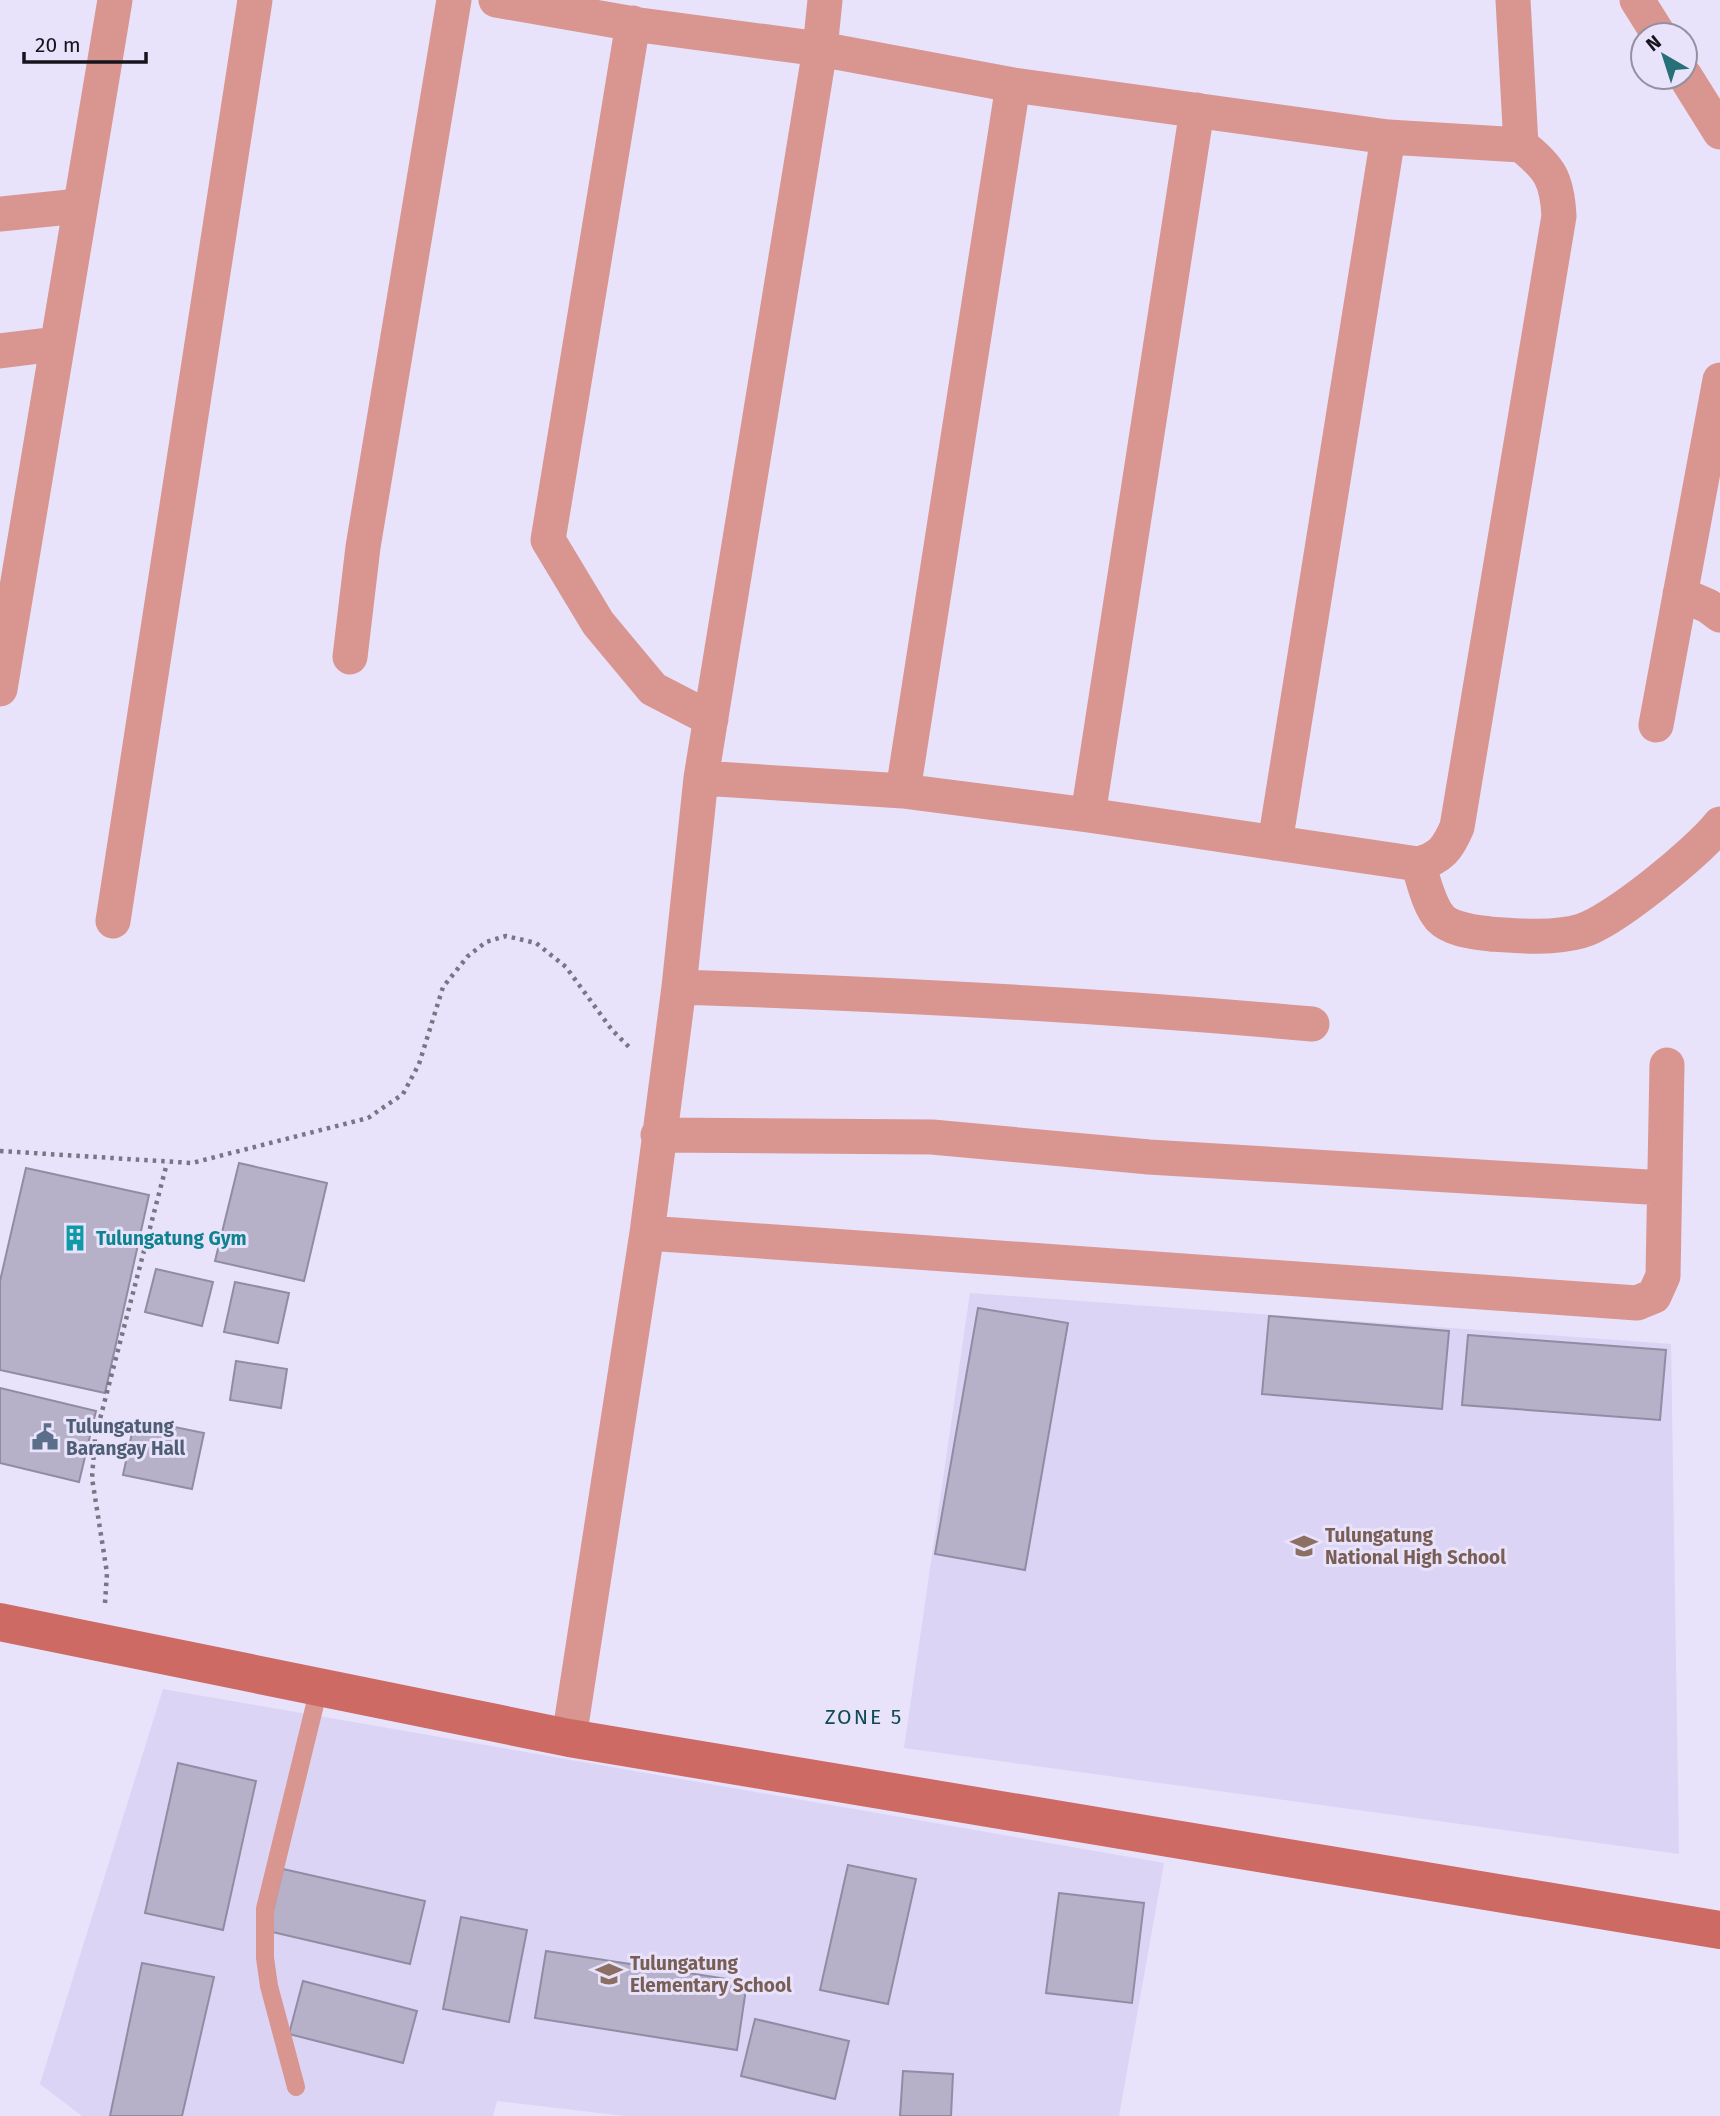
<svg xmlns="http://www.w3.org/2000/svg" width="1720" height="2116" viewBox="0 0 1720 2116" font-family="'Fira Sans',sans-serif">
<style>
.built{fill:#dbd4f4}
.building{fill:#b6b0c9;stroke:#918ca3;stroke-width:2}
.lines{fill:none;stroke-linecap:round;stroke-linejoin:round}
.path{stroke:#797585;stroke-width:4.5;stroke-dasharray:3.5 5;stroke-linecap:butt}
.lane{stroke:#d9958f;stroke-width:18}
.street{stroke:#d9958f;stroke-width:35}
.secondary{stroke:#cd6a64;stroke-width:38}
.labels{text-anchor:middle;stroke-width:6;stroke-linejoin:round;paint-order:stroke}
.culture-label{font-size:19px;font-weight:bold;fill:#0d838f;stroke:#e8e2fb;text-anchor:start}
.service-label{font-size:19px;font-weight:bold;fill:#4e5e75;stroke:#e8e2fb;text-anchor:start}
.education-label{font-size:19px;font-weight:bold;fill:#785e54;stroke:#e8e2fb;text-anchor:start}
.neighbourhood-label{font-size:21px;letter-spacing:2px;fill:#0e4b54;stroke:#e8e2fb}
</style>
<rect width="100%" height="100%" fill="#e8e2fb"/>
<path class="built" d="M970,1293L1671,1344L1679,1854L904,1748Z
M163,1689L1164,1863L1119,2116H625L497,2101L493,2116H82L40,2084Z"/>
<path class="building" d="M239,1163L327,1183L304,1281L215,1261Z
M26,1168L149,1195L105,1393L0,1370V1281Z
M156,1269L213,1282L202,1326L145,1312Z
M235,1282L289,1293L278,1343L224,1332Z
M978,1308L1068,1323L1025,1570L935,1554Z
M1269,1316L1449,1331L1442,1409L1262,1394Z
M1468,1335L1666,1350L1660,1420L1462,1405Z
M236,1361L287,1369L281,1408L230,1400Z
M0,1388L96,1411L79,1482L0,1463Z
M135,1419L204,1433L192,1489L123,1475Z
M178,1763L256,1781L223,1930L145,1913Z
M848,1865L916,1879L888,2004L820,1990Z
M283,1869L425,1901L410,1964L268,1931Z
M1059,1893L1144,1903L1132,2003L1046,1993Z
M461,1917L527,1930L509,2022L443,2009Z
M546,1951L747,1982L737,2050L535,2018Z
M142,1963L214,1977L182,2116H110Z
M303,1981L417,2011L403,2063L289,2034Z
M755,2019L849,2041L835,2099L741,2076Z
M903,2071L953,2074L951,2116H900Z"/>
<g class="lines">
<path class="path" d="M0,1151L192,1163L368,1118L403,1094L419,1064L443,987L468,956L486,942L506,936L536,943L566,967L612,1030L632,1050
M105,1603L107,1573L92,1478L95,1438L167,1163"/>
<path class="lane" d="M296,2087L269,1986L265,1958V1909L319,1688"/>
<path class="street" d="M496,0L640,25L820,49L1013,85L1388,137L1521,145L1513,0
M1637,0L1659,35
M633,23L548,540L598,623L653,689L711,719
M1685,76L1720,132
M0,214L79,206
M0,351L56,344
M1680,594L1708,606L1720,615
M350,657L363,547L454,0
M0,689L115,0
M1656,725L1720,380
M701,778L903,791L1088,815L1418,864C1441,858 1448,848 1457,827L1559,216C1557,179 1550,168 1521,145
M903,791L1013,85
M1088,815L1197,110
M1275,843L1388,137
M1418,864C1424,881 1428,904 1440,918C1451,930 1475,932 1490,934C1519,936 1553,939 1581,931C1613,922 1699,851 1720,824
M113,921L255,0
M679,987C890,994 1101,1005 1312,1024
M658,1135L932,1137L1149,1157L1664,1188
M647,1233L1637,1303L1654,1296L1663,1276L1667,1065
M569,1738L647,1233L679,987L701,778L820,49L825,0"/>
<path class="secondary" d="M0,1622L569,1738L1720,1930"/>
</g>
<defs>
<g id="building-bare" transform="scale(2.1)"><path d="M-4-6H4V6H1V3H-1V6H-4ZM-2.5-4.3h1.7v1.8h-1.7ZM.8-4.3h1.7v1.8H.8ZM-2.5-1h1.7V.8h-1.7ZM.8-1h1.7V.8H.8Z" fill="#0f9aa8" stroke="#e8e2fb" stroke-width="2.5" paint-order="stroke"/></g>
<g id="civic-bare" transform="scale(2.1)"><path d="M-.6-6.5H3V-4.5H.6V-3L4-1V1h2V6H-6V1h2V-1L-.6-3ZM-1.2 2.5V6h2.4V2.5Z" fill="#5c6f8a" stroke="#e8e2fb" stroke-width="2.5" paint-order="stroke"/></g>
<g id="school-bare" transform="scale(2.1)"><path d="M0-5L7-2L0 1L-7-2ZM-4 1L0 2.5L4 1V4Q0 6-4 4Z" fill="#8d6e63" stroke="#e8e2fb" stroke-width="2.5" paint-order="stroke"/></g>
</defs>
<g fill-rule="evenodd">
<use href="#building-bare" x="75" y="1238"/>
<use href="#civic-bare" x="45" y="1437"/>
<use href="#school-bare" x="1304" y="1546"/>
<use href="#school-bare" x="609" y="1974"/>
</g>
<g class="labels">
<g class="culture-label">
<text x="96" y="1245">Tulungatung Gym</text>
</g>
<g class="service-label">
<text x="66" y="1433">Tulungatung<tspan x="66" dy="22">Barangay Hall</tspan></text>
</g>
<g class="education-label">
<text x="1325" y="1542">Tulungatung<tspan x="1325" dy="22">National High School</tspan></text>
<text x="630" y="1970">Tulungatung<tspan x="630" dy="22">Elementary School</tspan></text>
</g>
<g class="neighbourhood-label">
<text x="864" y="1724">ZONE 5</text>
</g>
</g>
<g transform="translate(1664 56) rotate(321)"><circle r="33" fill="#e8e2fb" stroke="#9490a2" stroke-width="2"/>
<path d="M0-5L12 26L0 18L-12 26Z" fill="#27707a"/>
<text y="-10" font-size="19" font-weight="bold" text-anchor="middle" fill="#16141c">N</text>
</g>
<path d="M24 52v10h122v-10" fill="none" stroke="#16141c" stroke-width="3.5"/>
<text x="35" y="52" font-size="21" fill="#16141c" stroke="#e8e2fb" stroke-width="5" paint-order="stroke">20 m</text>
</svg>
